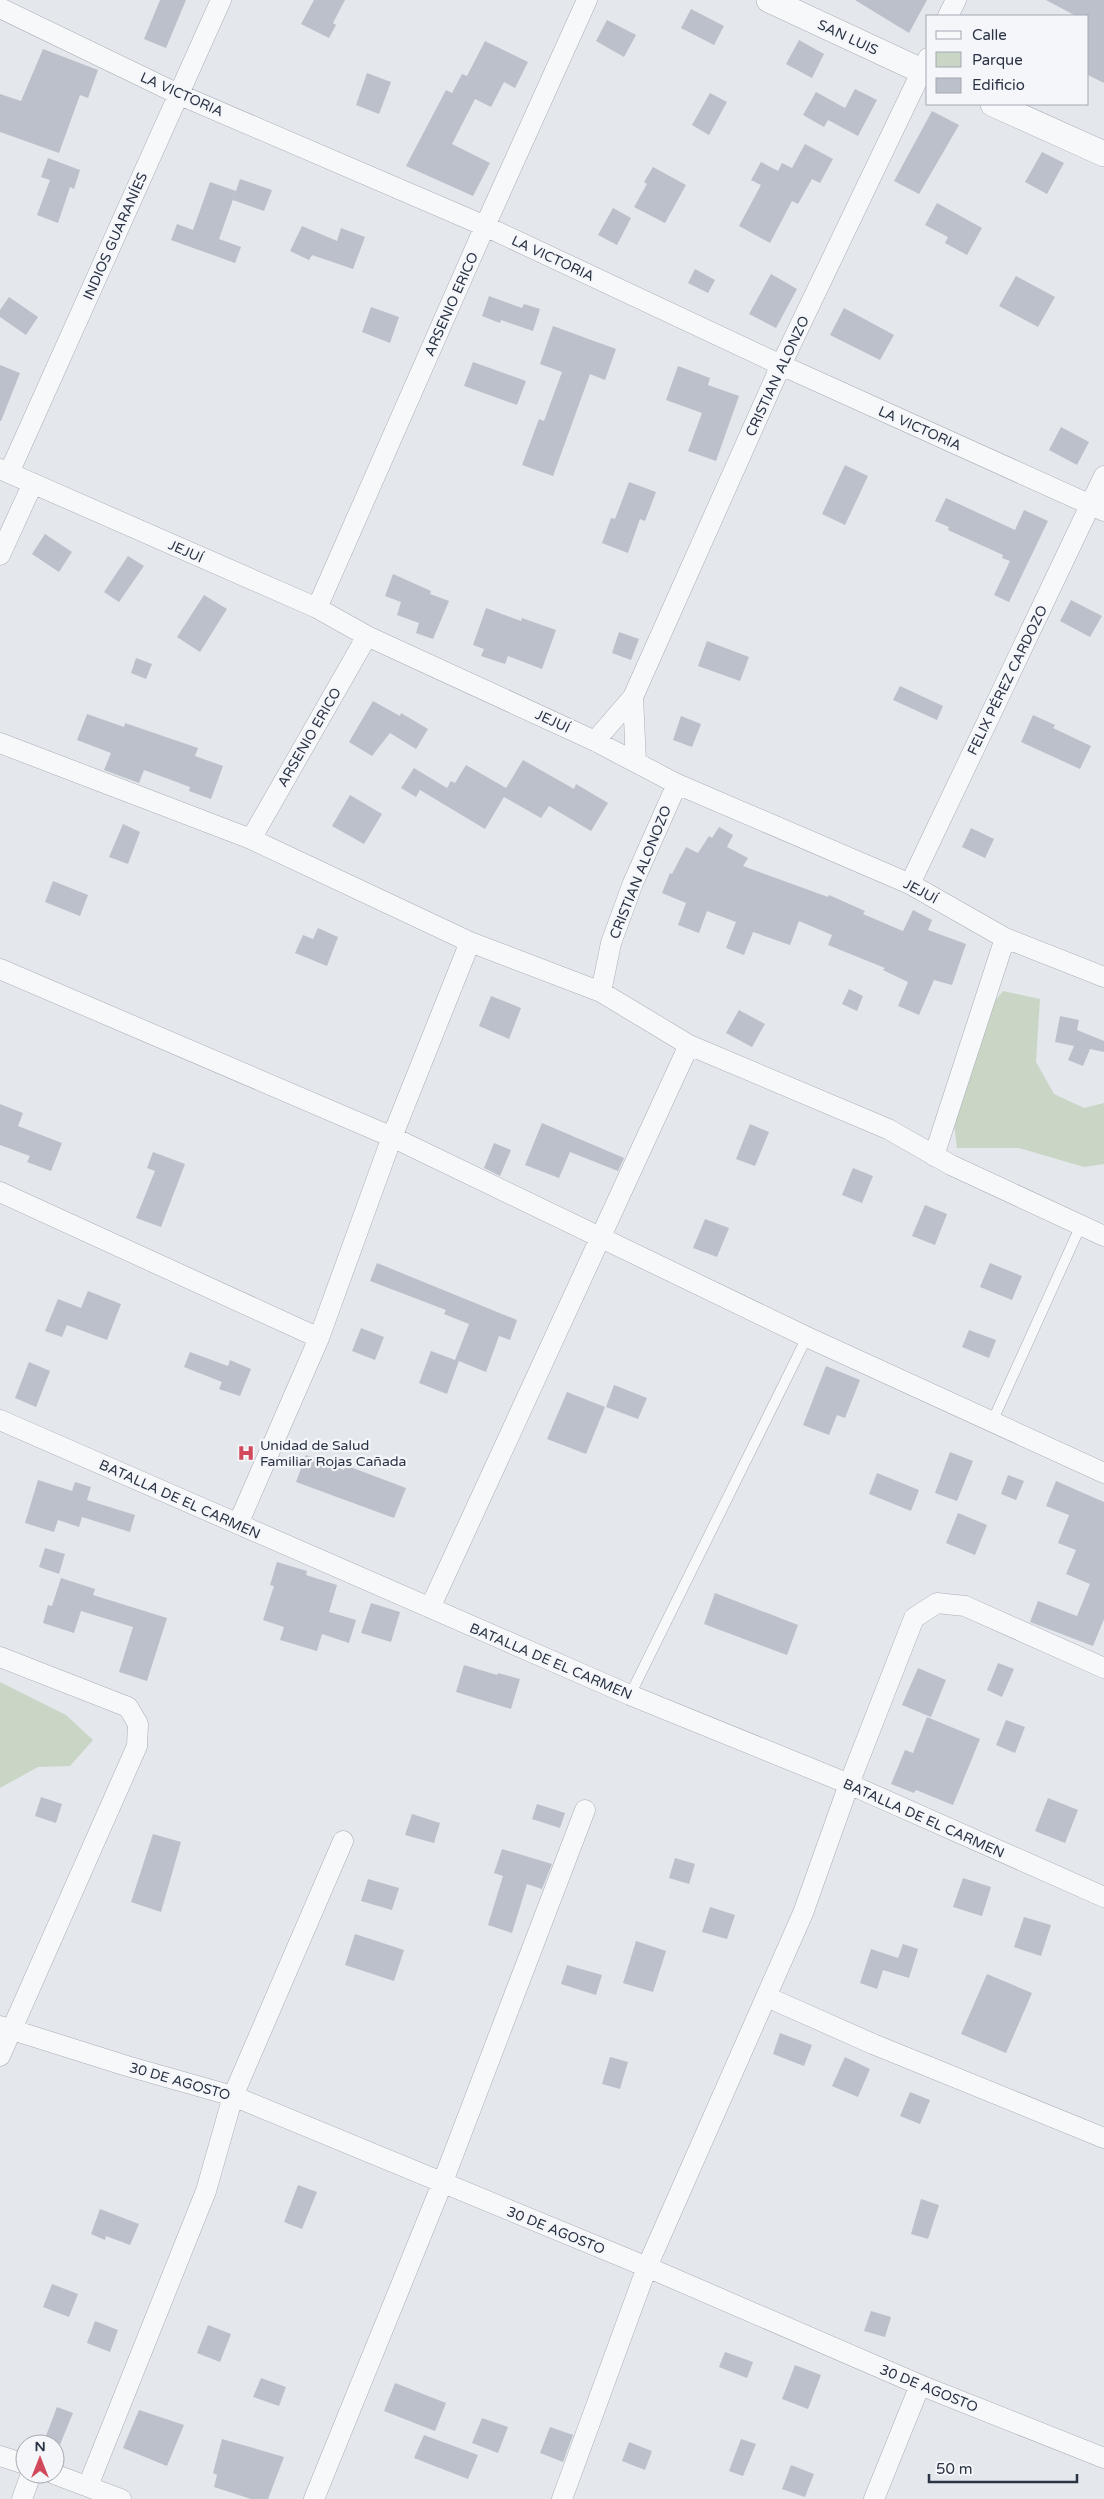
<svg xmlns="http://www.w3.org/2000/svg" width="1104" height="2499" viewBox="0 0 1104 2499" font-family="'Varela Round',sans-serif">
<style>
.green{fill:#c9d6c5}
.building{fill:#bbc0ca}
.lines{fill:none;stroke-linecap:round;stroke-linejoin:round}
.service-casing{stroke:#a9aeb7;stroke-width:11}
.minor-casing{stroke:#a9aeb7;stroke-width:21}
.tertiary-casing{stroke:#a9aeb7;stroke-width:26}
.service{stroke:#f7f8fa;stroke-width:10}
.minor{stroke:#f7f8fa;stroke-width:20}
.tertiary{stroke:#f7f8fa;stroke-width:25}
.labels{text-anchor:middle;stroke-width:4.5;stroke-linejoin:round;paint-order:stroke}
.street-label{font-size:14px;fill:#2b3445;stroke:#f4f6f9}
.poi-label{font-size:14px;fill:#2b3445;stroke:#f4f6f9;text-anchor:start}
</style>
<rect width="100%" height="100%" fill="#e4e7ec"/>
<path class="green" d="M1003,991L1040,999L1036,1062L1054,1094L1084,1108L1104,1103V1164L1084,1167L1019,1148H957L953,1116L980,1020Z
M0,1682L66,1715L93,1740L70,1766L38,1767L0,1788Z"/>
<path class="building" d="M160,0H186L166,48L144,39Z
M314,0H345L333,23L336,25L329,38L301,24Z
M855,0H927L909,33Z
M1046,0H1104V83L1088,75V16H1076Z
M691,9L724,26L714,45L681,28Z
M607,20L636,35L624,57L596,41Z
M799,40L824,54L812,78L786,64Z
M485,41L528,62L515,88L504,82L491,107L475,99L452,144L490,163L473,196L406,166L446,90L452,93L462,74L467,76Z
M43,49L98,70L88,98L80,95L59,153L0,132V94L21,101Z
M367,73L391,82L379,114L356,105Z
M855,89L877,100L858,136L828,120L824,127L803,115L816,92L845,108Z
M710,93L727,102L709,135L692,125Z
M932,111L959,125L919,194L894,181Z
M805,144L833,159L820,183L812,179L798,204L792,201L770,243L739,226L761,185L751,180L761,162L778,171L782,163L792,168Z
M1042,152L1064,163L1047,194L1025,182Z
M48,158L80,170L74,189L70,187L58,223L37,215L50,180L41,177Z
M653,167L686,185L665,223L634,207L647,184L644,182Z
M240,179L272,190L264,211L233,200Z
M210,182L236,191L219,239L241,247L235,263L171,240L177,224L193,230Z
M937,203L982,228L967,255L945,243L948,237L925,225Z
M613,208L631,218L617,245L598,235Z
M302,226L337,241L341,228L365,237L353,269L312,255L309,260L290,251Z
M695,269L715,280L708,293L688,283Z
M771,274L797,289L776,328L749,314Z
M1016,276L1055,297L1038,327L999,306Z
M489,296L522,308L524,304L540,309L533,331L501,320L500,323L482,316Z
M9,297L38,317L26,335L0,317V310Z
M371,307L399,317L390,343L362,332Z
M844,308L894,335L880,360L830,335Z
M553,326L616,349L605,380L590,374L553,476L522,465L539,419L544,421L562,372L540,364Z
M473,362L526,381L517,405L464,386Z
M0,365L20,373L1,421H0Z
M678,366L710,378L708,385L739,396L716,461L688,451L702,413L666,400Z
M1061,427L1089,442L1077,465L1049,450Z
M845,465L868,476L845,525L822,514Z
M629,482L656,492L645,521L640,519L628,553L602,543L611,518L615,519Z
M946,498L1015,530L1024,510L1048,521L1009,602L994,595L1010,561L1002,558L1003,555L948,530L949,527L935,521Z
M45,534L72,552L59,572L32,554Z
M128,556L144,566L119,602L104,592Z
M393,574L431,591L430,594L449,601L433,639L416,633L419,623L397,615L401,602L385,596Z
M204,595L227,609L200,652L177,637Z
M1071,600L1102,616L1090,637L1060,621Z
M486,608L521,621L522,618L556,630L542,669L508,656L505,664L481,656L484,649L473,645Z
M619,632L639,639L631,660L612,653Z
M707,641L749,657L740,681L698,666Z
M136,658L152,664L146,679L131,673Z
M900,686L943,706L937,720L893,700Z
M373,701L400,716L401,713L428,729L416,749L390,733L372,756L349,742Z
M87,714L124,727L125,723L198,748L195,756L223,766L211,799L189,791L190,787L144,770L139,783L104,770L111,753L77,740Z
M1033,715L1055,725L1053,728L1091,746L1080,769L1021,742Z
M681,716L701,724L692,747L673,740Z
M523,760L574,789L576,784L608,803L591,831L549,806L541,818L504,797L485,829L420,790L416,797L401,788L414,768L447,788L451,781L455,783L466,765L506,788Z
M350,795L382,814L364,844L332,826Z
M123,824L140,832L128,864L109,857Z
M719,827L733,835L727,847L748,858L743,866L828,897L829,895L865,911L863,914L903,931L913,910L932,920L928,930L966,944L952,985L934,980L919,1015L898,1006L908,982L883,970L885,968L828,945L832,935L799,921L790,945L753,932L744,955L726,948L736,922L707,911L699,933L678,925L686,903L662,893L670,873L672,874L686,847L698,853L709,836L712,838Z
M971,828L994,839L985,858L962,847Z
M53,881L88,895L80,916L45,902Z
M318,928L338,937L327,966L295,953L303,935L313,939Z
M849,989L863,996L857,1011L842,1004Z
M491,996L521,1008L509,1039L479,1026Z
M739,1010L765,1024L752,1047L726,1033Z
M1060,1016L1079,1020L1077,1030L1104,1041V1052L1090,1049L1083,1066L1068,1060L1074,1046L1055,1042Z
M0,1104L23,1113L18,1126L62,1143L51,1171L27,1162L30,1156L0,1145Z
M542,1123L624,1158L618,1171L570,1152L559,1178L525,1165Z
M750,1124L769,1132L755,1166L736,1159Z
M494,1143L511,1150L500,1176L484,1168Z
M153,1152L185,1164L161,1227L136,1218L155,1171L147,1168Z
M853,1168L873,1176L862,1203L842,1195Z
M925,1205L947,1214L935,1245L912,1236Z
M705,1219L729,1228L717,1257L693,1248Z
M377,1263L517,1320L510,1340L499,1336L486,1372L459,1361L447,1394L419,1383L431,1351L455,1360L469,1324L444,1314L446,1310L370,1281Z
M990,1263L1022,1276L1012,1300L980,1287Z
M88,1291L121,1304L107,1340L67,1325L62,1337L45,1331L58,1299L81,1308Z
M361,1328L384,1337L375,1360L352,1351Z
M969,1330L996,1340L989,1358L962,1347Z
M190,1352L228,1366L230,1360L251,1369L240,1396L219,1389L222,1382L184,1367Z
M29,1362L50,1371L36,1407L15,1398Z
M826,1366L860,1380L845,1418L837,1415L829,1435L803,1425Z
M614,1385L647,1398L638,1419L606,1407Z
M567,1392L605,1407L586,1454L547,1439Z
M950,1452L973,1461L957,1501L935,1493Z
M306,1455L344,1470L345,1465L406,1488L394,1518L296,1482Z
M877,1473L919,1490L911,1511L869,1494Z
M1008,1475L1024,1481L1016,1500L1001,1494Z
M38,1480L72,1491L75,1482L91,1487L87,1500L135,1515L130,1532L82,1517L79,1527L58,1520L54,1532L25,1523Z
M1056,1481L1104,1502V1619L1093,1646L1030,1622L1038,1601L1077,1616L1090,1584L1066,1574L1076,1550L1058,1543L1069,1515L1046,1506Z
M958,1513L987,1525L975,1555L946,1543Z
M45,1548L65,1554L59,1574L39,1567Z
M277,1562L307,1571L306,1575L337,1585L329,1612L356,1620L349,1643L322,1634L317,1651L280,1640L284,1627L263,1620L274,1586L270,1585Z
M61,1578L95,1589L93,1595L167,1618L147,1681L119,1672L133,1627L81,1611L74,1633L43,1623L48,1605L52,1606Z
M715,1593L798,1625L787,1655L704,1624Z
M371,1603L400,1612L391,1642L361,1633Z
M998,1663L1014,1669L1002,1697L987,1690Z
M464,1665L497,1675L498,1673L520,1679L511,1709L456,1692Z
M918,1668L946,1680L931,1717L902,1705Z
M927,1717L980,1739L953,1805L916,1790L914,1793L891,1784L905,1750L913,1753Z
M1006,1720L1025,1727L1015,1753L996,1745Z
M41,1797L62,1804L56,1823L35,1816Z
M1048,1798L1078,1810L1065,1843L1035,1831Z
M537,1804L565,1813L560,1828L532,1819Z
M412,1814L440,1823L434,1843L405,1835Z
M153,1834L181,1842L161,1912L131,1902Z
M502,1849L552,1864L542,1889L527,1884L512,1933L488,1925L503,1876L494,1873Z
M675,1858L695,1864L689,1884L669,1878Z
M963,1878L991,1887L982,1916L953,1907Z
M368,1879L399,1888L392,1910L361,1901Z
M710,1907L735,1915L727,1939L702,1932Z
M1024,1917L1051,1925L1041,1956L1014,1947Z
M355,1934L404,1950L394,1981L345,1965Z
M636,1941L666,1951L653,1992L623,1983Z
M903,1944L918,1949L909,1978L883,1970L877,1989L860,1983L871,1949L898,1958Z
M567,1965L602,1975L596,1995L561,1984Z
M987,1974L1032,1993L1006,2053L961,2034Z
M780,2033L812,2045L804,2066L773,2054Z
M610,2057L628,2062L620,2089L602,2084Z
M845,2057L870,2069L858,2097L832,2086Z
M910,2092L930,2100L920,2124L900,2116Z
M298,2185L317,2192L302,2229L284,2222Z
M921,2199L939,2205L928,2239L911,2234Z
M100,2209L139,2224L130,2245L106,2236L105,2240L91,2234Z
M52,2284L78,2294L69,2317L43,2307Z
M871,2311L891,2317L885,2337L864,2331Z
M95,2321L118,2330L110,2352L87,2343Z
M208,2325L231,2334L220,2362L197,2353Z
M725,2352L753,2362L747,2378L719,2367Z
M795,2365L821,2375L808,2409L782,2399Z
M261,2378L286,2387L279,2406L253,2397Z
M395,2383L446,2403L435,2431L384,2411Z
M57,2407L73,2413L59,2447L44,2441Z
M139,2410L184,2425L167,2466L123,2448Z
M482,2418L508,2427L498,2453L472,2443Z
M550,2427L573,2435L563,2462L540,2453Z
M424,2435L478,2455L468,2479L414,2458Z
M222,2439L284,2457L268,2499H251L214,2487L217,2475L213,2473Z
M741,2439L756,2444L743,2476L729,2471Z
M629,2442L652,2451L645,2470L622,2461Z
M791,2465L814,2474L805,2497L782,2489Z"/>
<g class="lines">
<g class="service-casing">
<path id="service" d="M992,1422L1081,1225
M630,1695L807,1337"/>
</g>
<g class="minor-casing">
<path id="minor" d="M0,8L178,94L485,226L781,365L1104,511
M948,16L956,0
M0,469L317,608L367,636L595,741L677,784L910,884L1005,938L1104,977
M9,473L221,0
M0,555L33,483
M317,608L485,226L587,0
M633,697L636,762
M595,741L633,697L781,365L928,58
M0,743L251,839L470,942L601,992L689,1045L430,1608
M251,839L367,636
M910,884L1104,476
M0,969L392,1137L807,1337L1104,1473
M601,992L611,943L633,883L677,784
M689,1045L888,1129L951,1165L1104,1236
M934,1156L1005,938
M0,1192L319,1338
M0,1420L630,1695L849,1784L1104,1897
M238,1524L319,1338L392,1137L470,942
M0,1657L128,1707L138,1724L137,1746L0,2056
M767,1997L873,2044L1104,2138
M0,2026L127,2066L233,2096L647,2267L920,2385L1104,2458
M0,2456L25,2464
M54,2474L121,2499
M88,2486L206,2191L233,2096L343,1841
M22,2499L31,2474
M314,2499L442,2184L585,1810
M562,2499L647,2267L803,1913L849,1784L914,1618L937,1603L965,1606L1104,1668
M874,2499L920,2385"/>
</g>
<g class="tertiary-casing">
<path id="tertiary" d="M769,0L928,74
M993,104L1104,154"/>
</g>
<use href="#service" class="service"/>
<use href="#minor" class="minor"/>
<use href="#tertiary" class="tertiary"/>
</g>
<defs>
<g id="hospital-bare" transform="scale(1.35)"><path d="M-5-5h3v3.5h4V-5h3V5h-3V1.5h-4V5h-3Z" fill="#d1495b" stroke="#f4f6f9" stroke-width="2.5" paint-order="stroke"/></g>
</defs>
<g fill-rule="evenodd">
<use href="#hospital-bare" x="246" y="1453"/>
</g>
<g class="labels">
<g class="street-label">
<text transform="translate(848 37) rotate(25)" y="5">SAN LUIS</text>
<text transform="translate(182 94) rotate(24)" y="5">LA VICTORIA</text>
<text transform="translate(115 236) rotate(-66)" y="5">INDIOS GUARANÍES</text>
<text transform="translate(553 258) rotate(25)" y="5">LA VICTORIA</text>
<text transform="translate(451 304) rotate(-66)" y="5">ARSENIO ERICO</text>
<text transform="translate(777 376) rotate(-65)" y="5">CRISTIAN ALONZO</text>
<text transform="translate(920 428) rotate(24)" y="5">LA VICTORIA</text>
<text transform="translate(186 551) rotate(24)" y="5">JEJUÍ</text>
<text transform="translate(1007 680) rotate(-64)" y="5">FELIX PÉREZ CARDOZO</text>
<text transform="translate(553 721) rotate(25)" y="5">JEJUÍ</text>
<text transform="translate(309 737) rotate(-60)" y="5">ARSENIO ERICO</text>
<text transform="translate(640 872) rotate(-68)" y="5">CRISTIAN ALONOZO</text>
<text transform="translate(921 891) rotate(28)" y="5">JEJUÍ</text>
<text transform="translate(180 1499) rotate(24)" y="5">BATALLA DE EL CARMEN</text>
<text transform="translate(551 1661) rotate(23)" y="5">BATALLA DE EL CARMEN</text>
<text transform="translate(924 1818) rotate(24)" y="5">BATALLA DE EL CARMEN</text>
<text transform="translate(180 2081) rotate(16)" y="5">30 DE AGOSTO</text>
<text transform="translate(556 2230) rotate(22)" y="5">30 DE AGOSTO</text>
<text transform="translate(929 2388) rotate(22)" y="5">30 DE AGOSTO</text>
</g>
<g class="poi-label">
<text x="260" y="1450">Unidad de Salud<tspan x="260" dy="16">Familiar Rojas Cañada</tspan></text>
</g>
</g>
<rect x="926" y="15" width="162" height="90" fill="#f4f6f9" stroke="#a4a8b1"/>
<rect x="936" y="31" width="25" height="8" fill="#f7f8fa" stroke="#a4a8b1"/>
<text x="972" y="40" font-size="15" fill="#2b3445">Calle</text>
<rect x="936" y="52" width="25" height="15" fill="#c9d6c5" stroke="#a4a8b1"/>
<text x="972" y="65" font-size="15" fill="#2b3445">Parque</text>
<rect x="936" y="78" width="25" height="15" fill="#bbc0ca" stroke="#a4a8b1"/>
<text x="972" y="90" font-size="15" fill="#2b3445">Edificio</text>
<g transform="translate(40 2459)"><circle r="24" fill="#f4f6f9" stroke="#a4a8b1"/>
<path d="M0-4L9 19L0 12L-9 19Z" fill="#d1495b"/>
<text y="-8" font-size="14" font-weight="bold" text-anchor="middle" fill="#2b3445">N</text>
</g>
<path d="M929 2474v8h148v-8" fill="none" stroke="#2b3445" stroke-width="2.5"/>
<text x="936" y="2474" font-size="15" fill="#2b3445" stroke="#f4f6f9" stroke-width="4" paint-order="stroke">50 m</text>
</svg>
